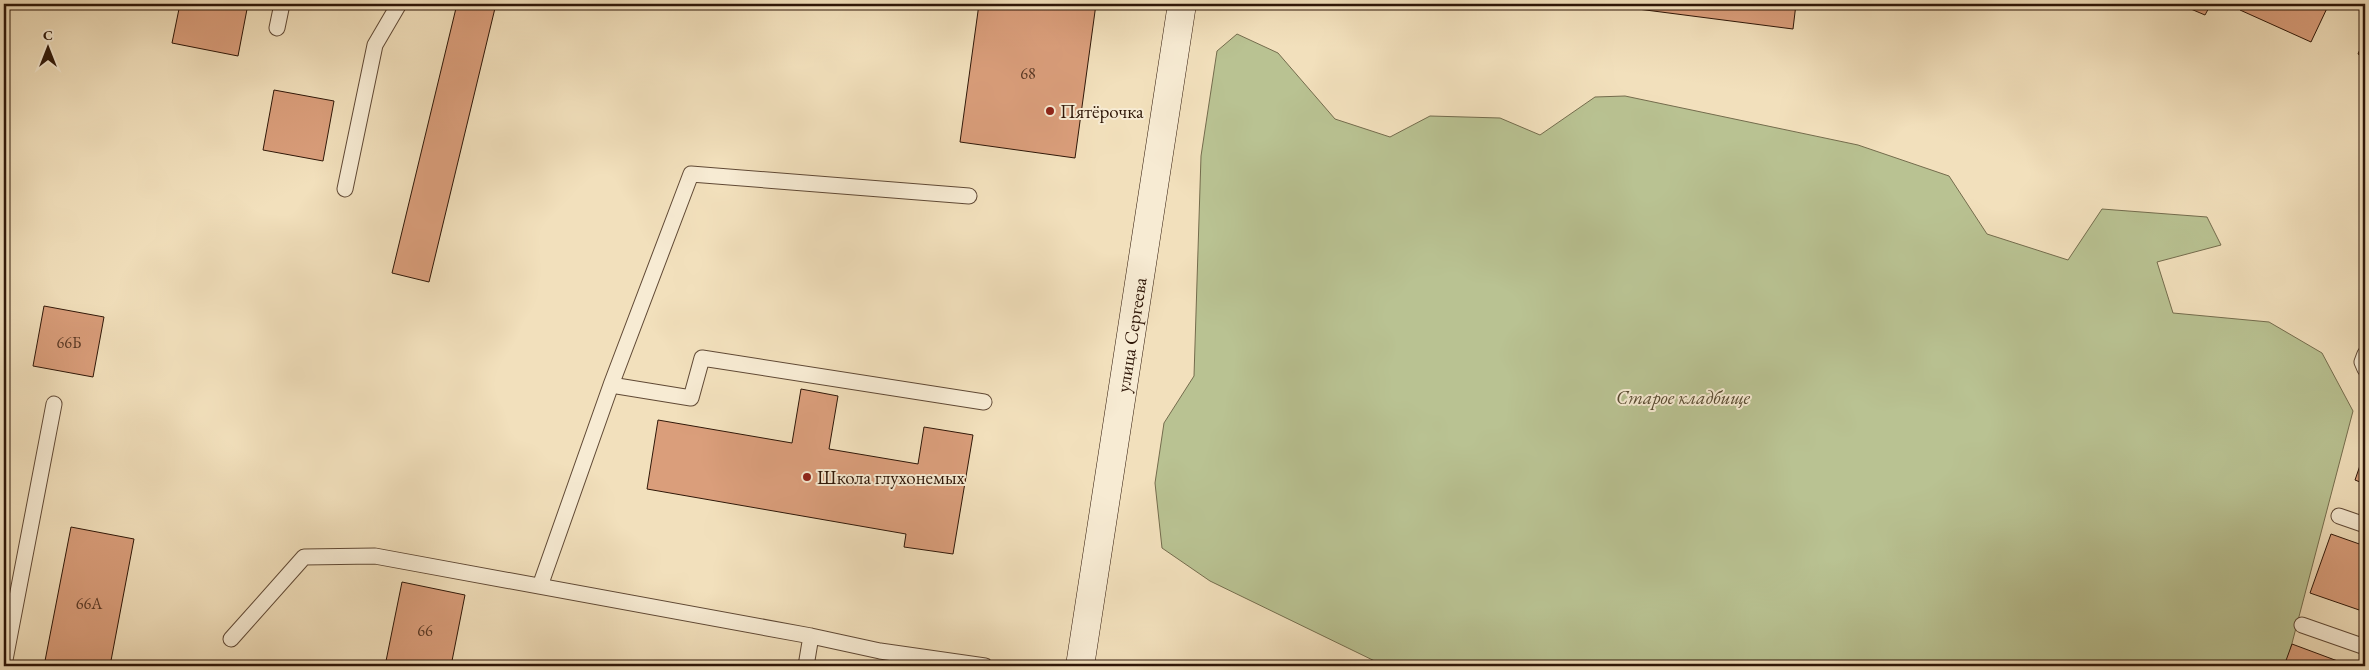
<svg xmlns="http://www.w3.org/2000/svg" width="2369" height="670" viewBox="0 0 2369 670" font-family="'EB Garamond',serif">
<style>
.green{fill:#b9c292;stroke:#746c4d}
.building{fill:#da9e7b;stroke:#2f1708}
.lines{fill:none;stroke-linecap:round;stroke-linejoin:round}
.lane-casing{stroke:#604935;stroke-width:17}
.secondary-casing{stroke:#2f1708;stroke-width:29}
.lane{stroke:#f7ebd3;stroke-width:15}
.secondary{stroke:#f7ebd3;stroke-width:28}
.poi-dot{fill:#8f2418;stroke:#f7ebd3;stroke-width:2}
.labels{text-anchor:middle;stroke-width:4;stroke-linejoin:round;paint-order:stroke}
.number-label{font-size:16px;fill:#5a3925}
.poi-label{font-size:19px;fill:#2f1708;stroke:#f7ebd3;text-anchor:start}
.street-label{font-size:19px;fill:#2f1708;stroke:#f7ebd3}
.park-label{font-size:19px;font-style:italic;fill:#584a31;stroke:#f7ebd3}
</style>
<rect width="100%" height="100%" fill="#f2e0bc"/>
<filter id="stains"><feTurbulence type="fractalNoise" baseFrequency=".004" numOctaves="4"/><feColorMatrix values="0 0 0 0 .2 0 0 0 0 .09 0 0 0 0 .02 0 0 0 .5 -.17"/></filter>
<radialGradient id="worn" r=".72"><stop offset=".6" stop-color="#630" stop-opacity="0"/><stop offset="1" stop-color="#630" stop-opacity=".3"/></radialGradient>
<path class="green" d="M1237,34L1278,53L1335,119L1390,137L1430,116L1500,118L1540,135L1595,97L1625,96L1858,145L1949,176L1987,234L2068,260L2102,209L2207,217L2221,245L2157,262L2173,313L2269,322L2322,353L2353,411L2286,666H1385L1210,581L1162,548L1155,483L1164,423L1194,376L1201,156L1217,51Z"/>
<path class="building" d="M180,4H248L238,56L172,43Z
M457,4H496L429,282L392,273Z
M979,4H1096L1075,158L960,142Z
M1599,4H1796L1793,29Z
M2179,4H2211L2205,15Z
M2243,4H2329L2311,42L2240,10Z
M2365,38V58L2358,54Z
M274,90L334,101L323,161L263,150Z
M44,306L104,317L93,377L33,366Z
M801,389L838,396L829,449L918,464L924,427L973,435L953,554L904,547L906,534L647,489L658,420L792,443Z
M2365,451V484L2355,480Z
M71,527L134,539L110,666H44Z
M2331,534L2365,546V612L2310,593Z
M402,582L465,595L451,666H385Z
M2292,644L2351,666H2284Z"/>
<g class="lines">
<g class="lane-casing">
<path id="lane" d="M277,28L282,4
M345,189L375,45L399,4
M2365,354L2362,362L2365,369
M611,385L691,398L702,358L984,402
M2339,516L2365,525
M540,586L611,385L691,174L969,196
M2302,625L2365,647
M231,639L304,557L375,556L811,636L880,651L985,666
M4,665L54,404
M806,666L811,636"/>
</g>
<g class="secondary-casing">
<g id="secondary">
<path id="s1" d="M1080,666L1182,4"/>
</g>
</g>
<use href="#lane" class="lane"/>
<use href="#secondary" class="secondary"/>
</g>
<g class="poi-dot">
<circle cx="1050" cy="111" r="5"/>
<circle cx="807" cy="477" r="5"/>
</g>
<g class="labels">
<g class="number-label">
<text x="1028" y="79">68</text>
<text x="69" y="348">66Б</text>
<text x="89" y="609">66А</text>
<text x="425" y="636">66</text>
</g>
<g class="poi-label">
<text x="1060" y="118">Пятёрочка</text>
<text x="817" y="484">Школа глухонемых</text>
</g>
<g class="street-label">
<text dy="7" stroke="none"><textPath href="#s1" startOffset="335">улица Сергеева</textPath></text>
</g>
<g class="park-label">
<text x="1683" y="404">Старое кладбище</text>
</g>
</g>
<rect width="2369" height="670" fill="none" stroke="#f2e0bc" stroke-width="20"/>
<rect x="5" y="5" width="2359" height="660" fill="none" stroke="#2f1708" stroke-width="2.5"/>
<rect x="10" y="10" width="2349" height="650" fill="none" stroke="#2f1708"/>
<g transform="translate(48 48)" stroke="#f7ebd3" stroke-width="4" paint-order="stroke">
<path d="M0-4L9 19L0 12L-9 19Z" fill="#2f1708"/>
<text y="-8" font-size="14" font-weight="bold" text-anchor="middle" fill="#2f1708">С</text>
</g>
<rect width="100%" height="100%" filter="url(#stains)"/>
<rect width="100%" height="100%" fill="url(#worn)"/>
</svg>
